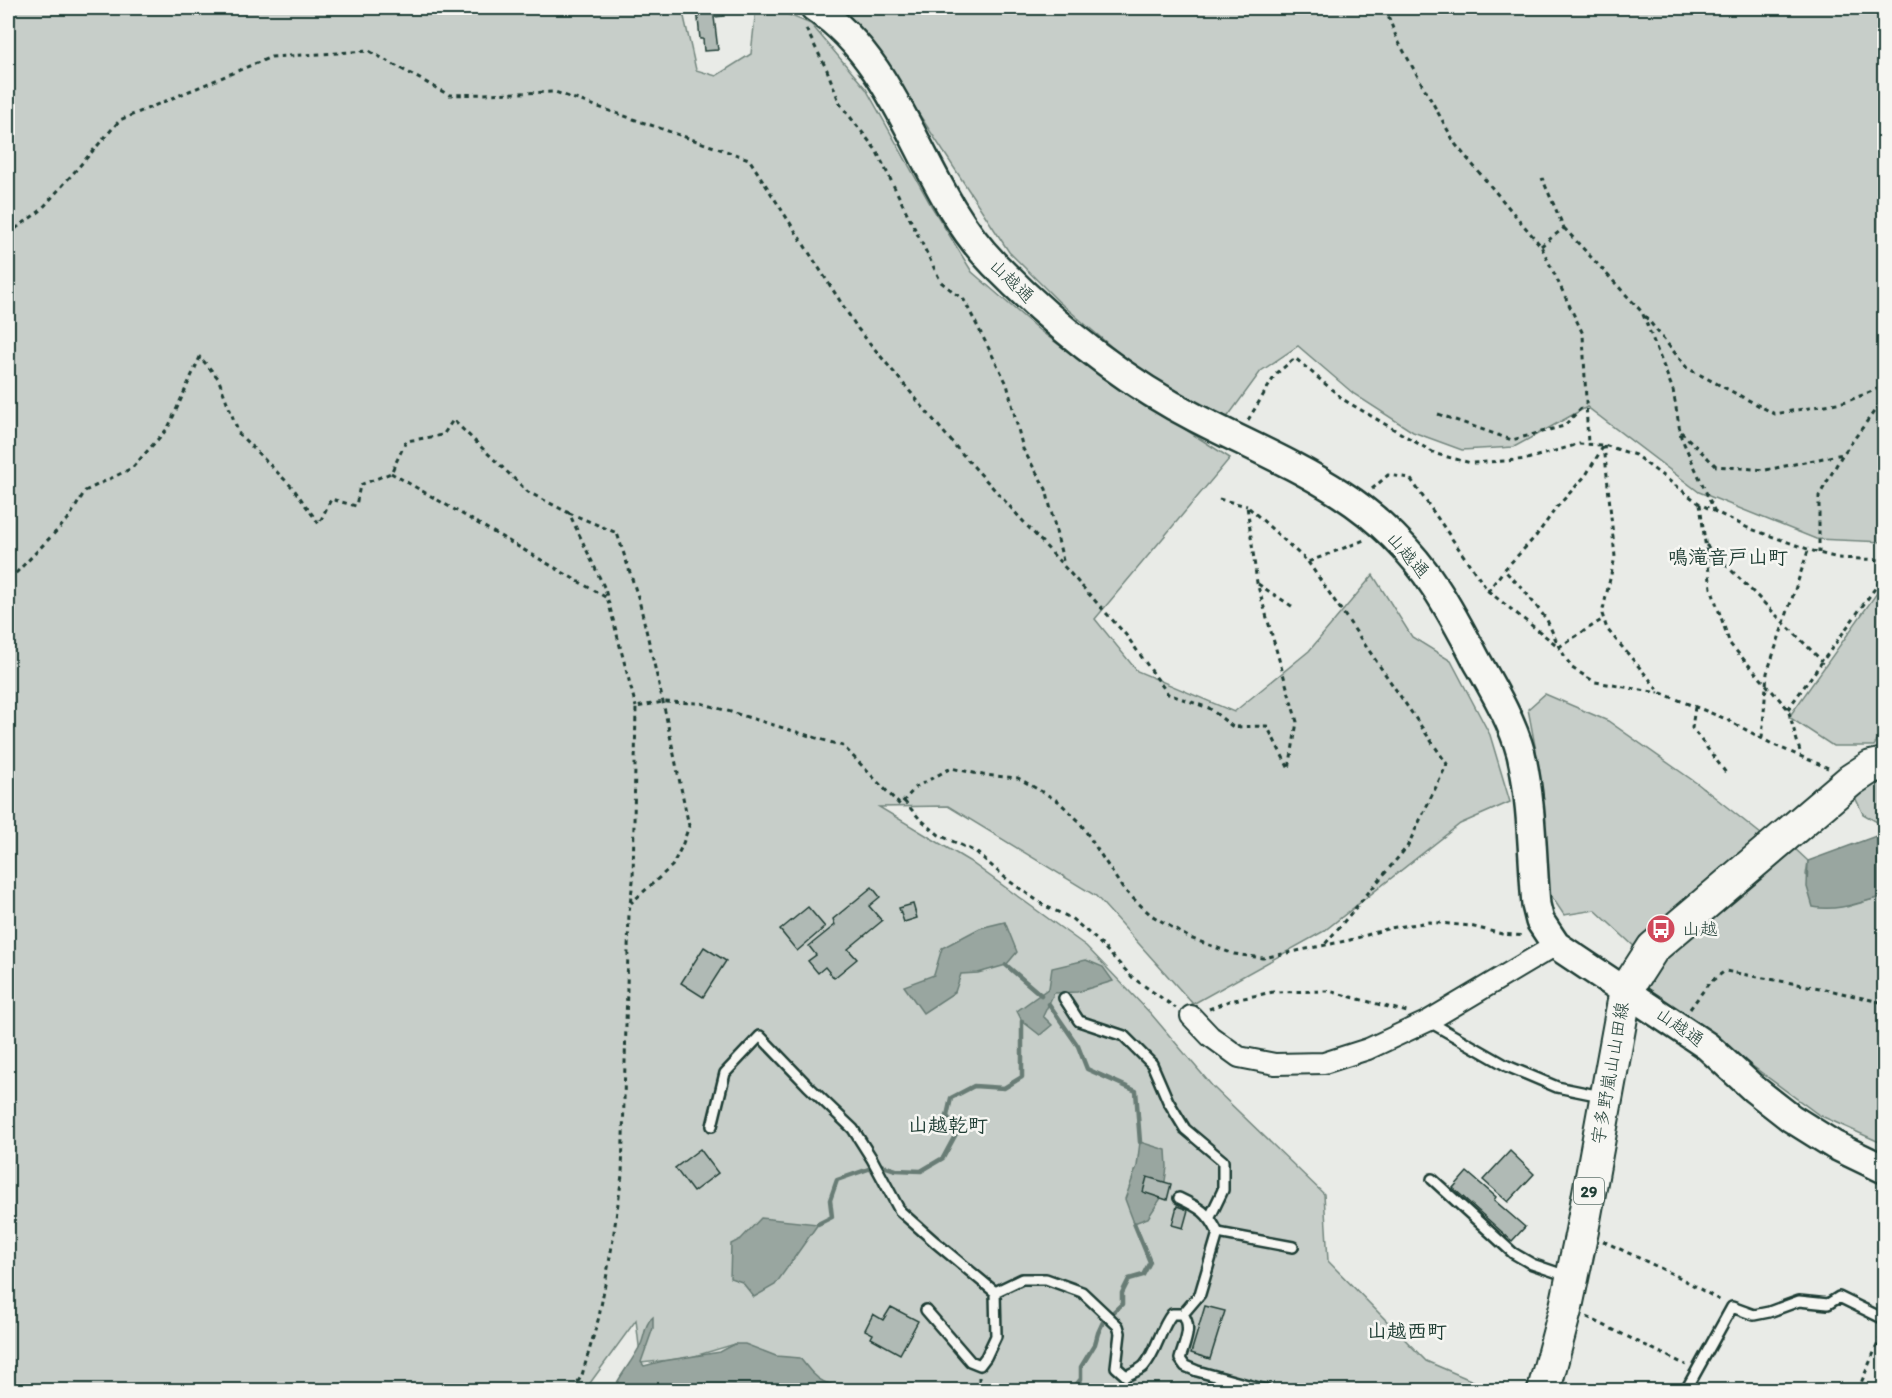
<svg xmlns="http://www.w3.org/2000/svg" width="1892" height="1398" viewBox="0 0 1892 1398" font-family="Itim,'Klee One',sans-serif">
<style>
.green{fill:#c7cec9;stroke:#73867e;stroke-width:1.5}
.water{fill:#99a6a0;stroke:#687c75;stroke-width:1.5}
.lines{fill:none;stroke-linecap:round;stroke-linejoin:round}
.stream{stroke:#687c75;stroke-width:4.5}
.building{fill:#b0bab5;stroke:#1f3d34;stroke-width:1.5}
.lane-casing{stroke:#1f3d34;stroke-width:14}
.street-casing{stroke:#1f3d34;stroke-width:24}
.secondary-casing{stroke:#1f3d34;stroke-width:32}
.primary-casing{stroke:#1f3d34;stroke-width:36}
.path{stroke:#1f3d34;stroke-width:3;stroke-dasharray:4.5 4.5;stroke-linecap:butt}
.lane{stroke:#f6f6f2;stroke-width:9}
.street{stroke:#f6f6f2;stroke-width:20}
.secondary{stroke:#f6f6f2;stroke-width:27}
.primary{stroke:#f6f6f2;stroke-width:32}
.labels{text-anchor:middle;stroke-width:5;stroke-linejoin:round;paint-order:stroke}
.shield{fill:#f6f6f2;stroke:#60746d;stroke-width:1.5}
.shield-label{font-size:16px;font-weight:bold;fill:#1f3d34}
.street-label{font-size:18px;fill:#1f3d34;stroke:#f6f6f2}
.poi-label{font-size:18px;fill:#1f3d34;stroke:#f6f6f2;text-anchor:start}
.neighbourhood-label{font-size:20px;font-weight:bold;fill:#1f3d34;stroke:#f6f6f2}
</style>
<rect width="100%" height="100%" fill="#e9ebe7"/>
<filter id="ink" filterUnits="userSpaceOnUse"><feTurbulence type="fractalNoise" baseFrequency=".0167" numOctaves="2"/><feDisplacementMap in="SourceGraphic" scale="12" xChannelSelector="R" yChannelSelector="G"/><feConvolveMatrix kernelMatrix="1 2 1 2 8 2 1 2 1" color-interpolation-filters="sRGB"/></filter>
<g filter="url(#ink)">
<path class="green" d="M8,8H682L696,70L716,76L751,54L756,8H772L811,24L866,89L932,207L972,272L1039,330L1100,375L1230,458L1095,619L1137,671L1234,712L1309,651L1373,575L1412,637L1451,661L1490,735L1510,802L1460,824L1324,931L1193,1004L1096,896L948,806L879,807L969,861L1086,946L1152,1015L1213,1087L1324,1194L1328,1261L1426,1361L1494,1390H853L826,1383L735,1344L688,1358L641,1363L636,1320L585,1390H8Z
M829,8H1884V542L1816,539L1699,492L1587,407L1514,447L1462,450L1413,432L1354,394L1298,346L1261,371L1226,419L1134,366L1058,301L1009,252L872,42Z
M1884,583V728L1874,746H1833L1789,717Z
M1545,694L1608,721L1698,784L1785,853L1793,847L1808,861L1806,875L1847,907L1884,896V1144L1819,1115L1642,985L1653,964L1595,910L1564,915L1550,894L1537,756L1528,709Z
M1884,777V826L1863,814L1853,793Z"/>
<path class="water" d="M1884,833V896C1861,902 1837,912 1813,907L1807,887L1808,861Z
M1005,922L1017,952L1006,965L978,973L961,974L955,992L923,1013L904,986L934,975L942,948L980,928Z
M1086,960L1103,967L1113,981L1077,992L1054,993L1043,1016L1052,1025L1040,1035L1022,1021L1017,1011L1049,988L1052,968Z
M1140,1142L1166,1150L1167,1167L1163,1195L1148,1218L1134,1223L1125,1199L1137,1166Z
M761,1218L818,1224L775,1285L754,1297L742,1282L730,1278L731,1244L741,1239Z
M653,1317V1328L641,1362L644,1366L663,1361L720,1352L735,1344H745L776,1356L800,1358C807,1367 814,1377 824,1382C833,1386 843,1386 852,1390H613C621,1374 633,1360 641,1344C645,1335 645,1323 653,1317Z"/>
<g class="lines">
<path class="stream" d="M1006,965L1041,995
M1049,1004L1078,1046L1087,1069L1136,1091L1140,1142
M818,1224L832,1217L830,1200L837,1180L880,1165L896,1170L921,1171L943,1158L957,1132L947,1116L951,1098L974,1086L1004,1088L1022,1077V1021
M1072,1390L1081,1379V1367L1095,1344L1098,1333L1103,1322L1122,1304V1293L1129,1279L1143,1275L1150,1262L1134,1223"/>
</g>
<path class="building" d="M697,8H723L724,16L714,17L718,50L704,51L703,39H700Z
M872,887L880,897L869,906L882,921L848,949L857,959L834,978L825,967L818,973L808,961L816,955L809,946L835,925L833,919Z
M913,904L917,918L904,922L899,908Z
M808,907L825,927L797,951L780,930Z
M704,947L726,961L703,997L681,983Z
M700,1149L718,1173L693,1192L675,1168Z
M1510,1151L1534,1174L1508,1202L1483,1180Z
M1467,1172L1496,1197L1494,1200L1525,1227L1512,1241L1453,1188Z
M1147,1177L1171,1184L1167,1200L1143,1192Z
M1177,1206L1188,1210L1183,1228L1172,1225Z
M1205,1306L1225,1311L1210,1359L1191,1353Z
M891,1307L918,1321L900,1354L871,1338L873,1334L865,1330L873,1314L883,1320Z"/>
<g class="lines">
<g class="lane-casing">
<path id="lane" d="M1064,998L1079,1021L1124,1036L1152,1064L1168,1101L1185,1129L1223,1161V1190L1210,1217
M1428,1021L1507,1066L1557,1087L1601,1096
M712,1126L725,1073L760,1036L808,1086L853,1129L872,1159L900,1211L935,1242L995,1292L1022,1279H1046L1082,1292L1118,1326L1120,1333L1116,1367L1126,1376C1132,1373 1140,1370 1144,1366C1157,1351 1160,1329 1172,1314H1183C1193,1328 1184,1344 1180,1359L1185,1366L1197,1371L1266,1390
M1432,1179L1513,1253L1532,1264L1567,1276
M1179,1198C1200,1208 1208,1212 1218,1233
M926,1310L970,1361L980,1365L986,1357L996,1336L995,1292
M1183,1314L1200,1294L1218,1233L1293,1247
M1686,1390L1732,1307L1754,1315L1769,1312L1799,1301L1828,1304L1839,1297L1882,1318H1884"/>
</g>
<g class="street-casing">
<path id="street" d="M1191,1016L1210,1036L1239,1057L1275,1064L1324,1063L1368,1049L1428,1021L1556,945"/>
</g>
<g class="secondary-casing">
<path id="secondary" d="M815,8C904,67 920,189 994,264C1053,324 1120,379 1196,418C1244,443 1295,464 1341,494C1377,517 1412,551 1435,587C1451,611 1464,636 1477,661C1494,691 1512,721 1521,754C1532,801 1532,857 1536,905L1540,921L1556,945L1707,1046L1754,1089L1791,1118L1834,1145L1884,1169"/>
</g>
<g class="primary-casing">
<path id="primary" d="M1544,1390L1566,1307L1582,1231L1626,990L1653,948L1851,780L1871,767L1884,764"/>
</g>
<path class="path" d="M1385,8L1397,39L1456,145L1541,246L1583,334L1588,445
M806,29L827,70L840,104L876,150L941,282L964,300L1007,384L1023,449L1046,489L1064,565
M1564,228L1642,312L1673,390L1681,437L1715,512
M8,234L40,211L120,120L271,57L369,51L449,95L555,92L749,159L858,329L956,447L1126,635L1168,694L1209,708L1233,727L1267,726L1289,769L1297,722L1257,583L1247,506L1308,562L1367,539
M1541,246L1564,228L1542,178
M1645,316L1687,368L1775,414L1848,401L1884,386
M1438,414L1512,440L1564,426L1585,404
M1248,420L1276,374L1295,358L1344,400L1436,454L1471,463L1506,461L1527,459L1579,444L1604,445L1635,455L1700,504L1748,528L1819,553L1838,558L1884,560
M1681,432L1716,466L1766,470L1843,454
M1604,445L1615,557L1602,614L1607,629L1661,693L1726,719L1774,745L1828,768
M1603,447L1586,475L1557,507L1536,536L1504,570L1523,589L1547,620L1559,647L1572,668L1595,682L1659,693
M391,473L607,598
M1372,489L1388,475L1410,478L1488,591L1504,570
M1219,499L1247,506
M1700,504L1711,588L1730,644L1788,709L1801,755
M569,513L617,533L639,600L663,702L689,826L682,846L672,866L631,903
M1706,545L1822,661
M1819,553V496L1841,457L1884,398
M1308,562L1447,764L1407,847L1325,944
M8,578L17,572L69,518L85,491L132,468L168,428L200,357L218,378L239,434L293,488L319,524L331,499L356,506L360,485L391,473L406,441L443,435L453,420L528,492L569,513L605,589L636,707
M1258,584L1293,607
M1488,591L1559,647L1603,619
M1695,707L1692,728L1726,773
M1788,709L1884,576V562
M1762,738L1767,673L1808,551
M904,801L919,818L939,835L976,852L1009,881L1045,906L1071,918L1097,940L1133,978L1176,1008
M1209,1009L1229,1001L1273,992L1329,991L1407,1012
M1690,1009L1709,983L1725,971L1825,989L1884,1003
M1603,1241L1677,1276L1723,1302
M1587,1317L1686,1365
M573,1390L582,1375L599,1317L612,1246L622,1175L629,912L633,881L636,707L663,702L701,703L843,746L900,805L916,787L951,768L983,775L1018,778L1058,801L1079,821L1123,889L1151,915L1190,938L1234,954L1263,958L1350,940L1390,928L1430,922L1470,926L1502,934L1525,936
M979,1390V1377
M1858,1390L1884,1329"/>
<use href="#lane" class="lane"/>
<use href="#street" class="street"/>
<use href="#secondary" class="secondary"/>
<use href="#primary" class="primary"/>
</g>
</g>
<defs>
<g id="bus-disc" transform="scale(1.5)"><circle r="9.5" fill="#d1495b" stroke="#f6f6f2"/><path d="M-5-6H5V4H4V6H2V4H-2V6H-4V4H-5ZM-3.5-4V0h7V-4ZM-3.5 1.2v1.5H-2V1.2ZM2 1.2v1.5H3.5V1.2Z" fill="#fff"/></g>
</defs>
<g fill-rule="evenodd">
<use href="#bus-disc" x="1661" y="929"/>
</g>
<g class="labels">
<rect class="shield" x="1574" y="1178" width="30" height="26" rx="4.5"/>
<g class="shield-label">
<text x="1589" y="1197">29</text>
</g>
<g class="street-label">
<text transform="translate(1012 281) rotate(44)" y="6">山越通</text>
<text transform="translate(1408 555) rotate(49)" y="6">山越通</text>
<text transform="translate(1680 1027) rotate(35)" y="6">山越通</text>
<text transform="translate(1610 1073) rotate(-80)" y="6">宇多野嵐山山田線</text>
</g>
<g class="poi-label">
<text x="1682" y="935">山越</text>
</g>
<g class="neighbourhood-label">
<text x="1728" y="564">鳴滝音戸山町</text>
<text x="948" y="1132">山越乾町</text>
<text x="1407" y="1338">山越西町</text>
</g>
</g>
<rect width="1892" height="1398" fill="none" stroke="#f6f6f2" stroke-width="30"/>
<rect x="15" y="15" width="1862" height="1368" fill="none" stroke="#1f3d34" stroke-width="2" filter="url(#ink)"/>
</svg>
